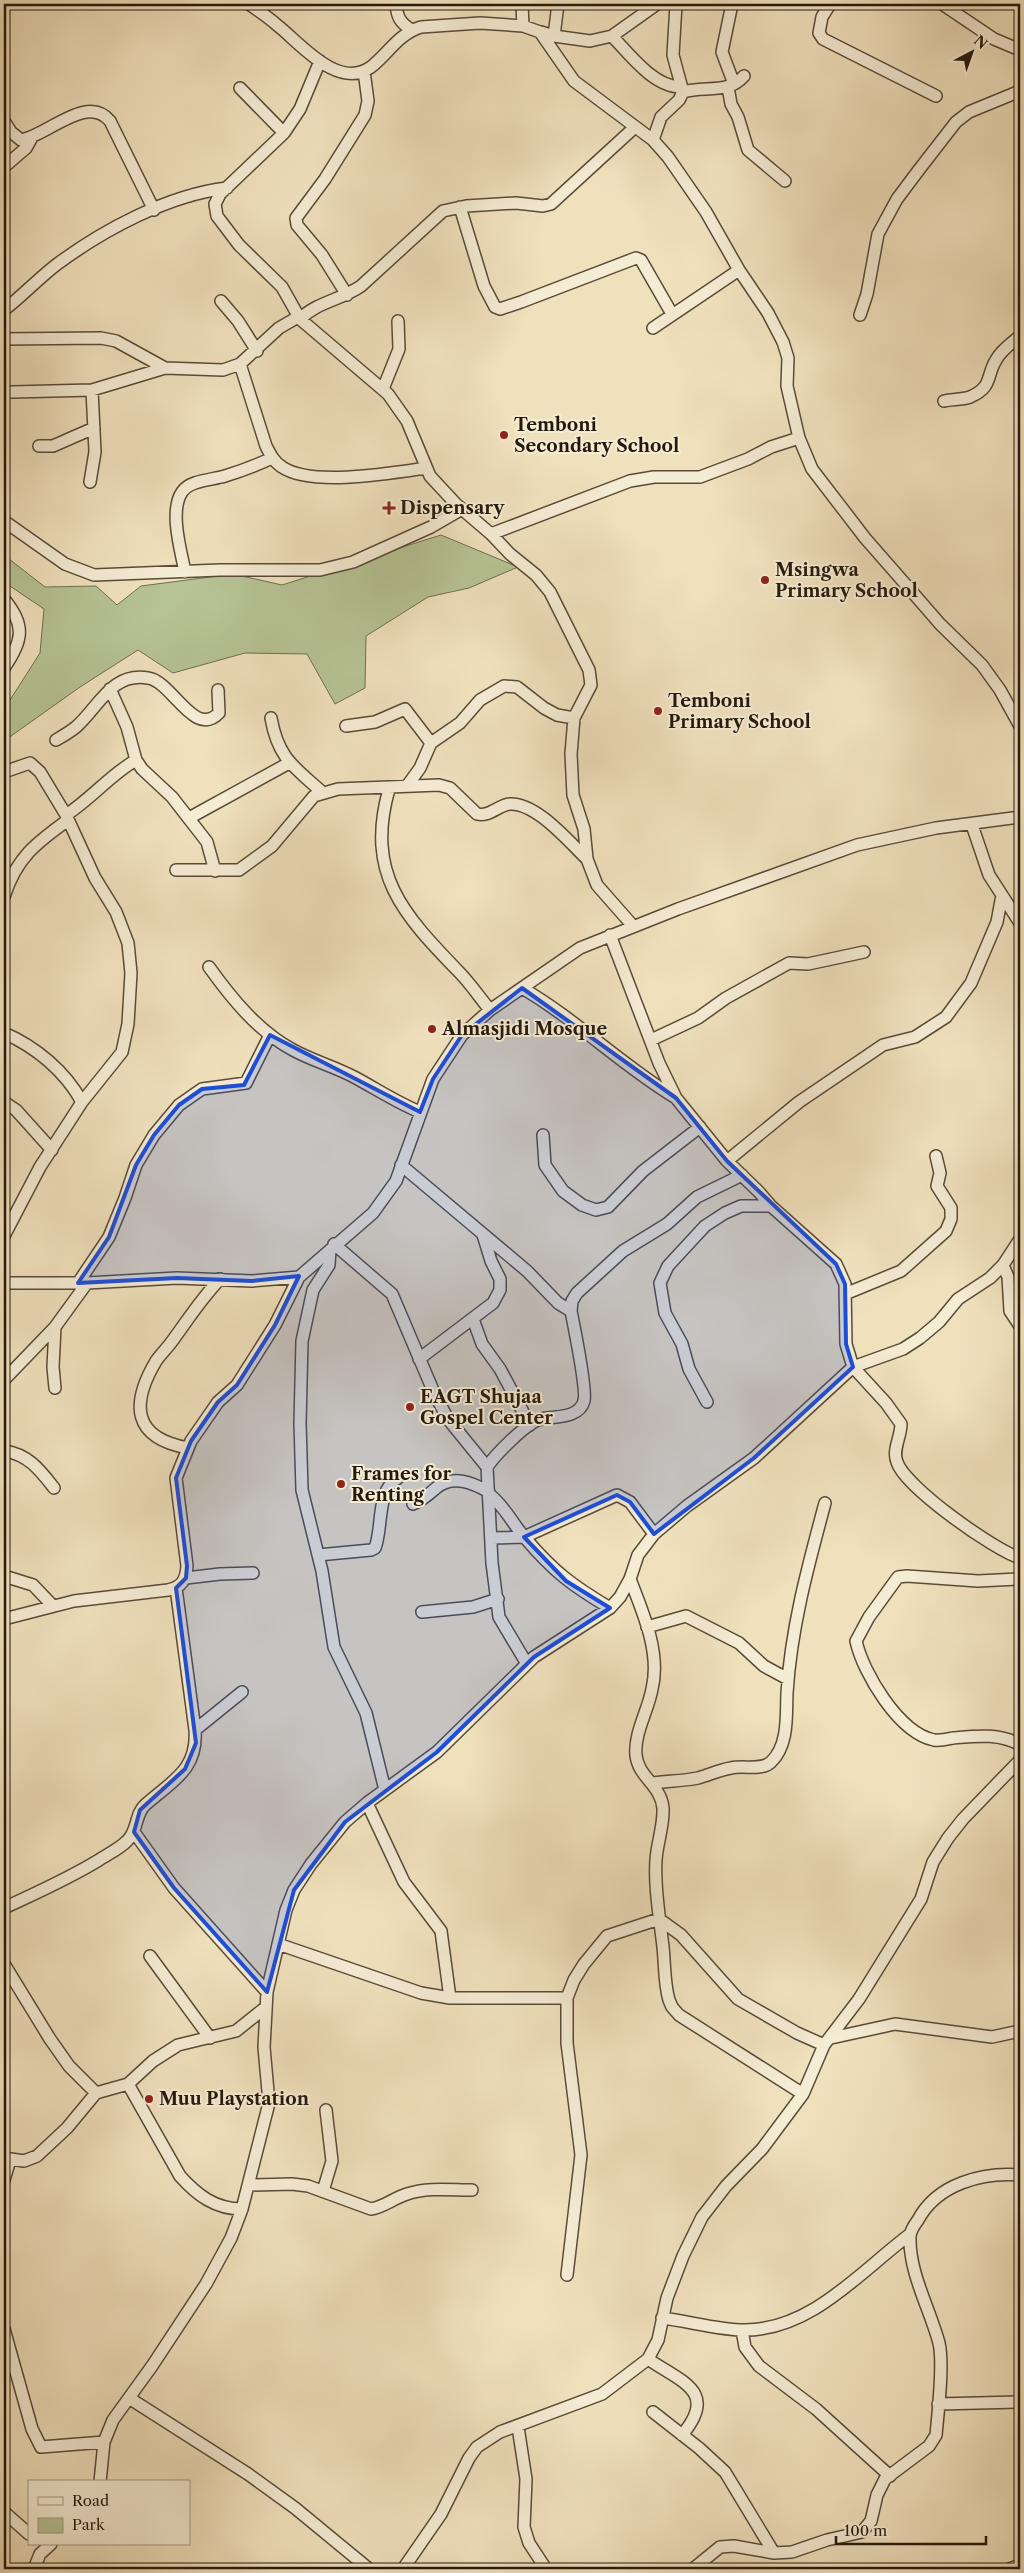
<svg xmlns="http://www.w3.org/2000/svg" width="1024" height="2573" viewBox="0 0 1024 2573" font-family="'Libre Caslon Text',serif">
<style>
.green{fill:#b6c394;stroke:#6e6e50}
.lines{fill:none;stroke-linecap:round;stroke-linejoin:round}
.minor-casing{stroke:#584b39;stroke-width:14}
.minor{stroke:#f5ecd4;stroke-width:11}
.marked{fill:#1d4ed8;fill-opacity:0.2;stroke:#1d4ed8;stroke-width:4;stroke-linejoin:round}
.poi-dot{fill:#8f2418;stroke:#f5ecd4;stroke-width:2}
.labels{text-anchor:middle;stroke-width:4;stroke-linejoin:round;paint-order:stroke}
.poi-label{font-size:18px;font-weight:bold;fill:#25190d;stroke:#f5ecd4;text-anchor:start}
</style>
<rect width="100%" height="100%" fill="#f0e1bd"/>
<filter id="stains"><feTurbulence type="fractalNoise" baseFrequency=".004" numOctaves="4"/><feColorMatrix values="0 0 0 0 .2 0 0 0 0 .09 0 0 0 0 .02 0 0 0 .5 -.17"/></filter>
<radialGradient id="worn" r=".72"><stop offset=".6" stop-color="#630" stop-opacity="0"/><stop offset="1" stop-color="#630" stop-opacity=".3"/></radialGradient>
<path class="green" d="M441,535L518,567L469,588L428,597L366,636L365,688L335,704L307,654L245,653L173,673L138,650L80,687L4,741V704L10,700L40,653L44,609L4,582V555L45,587L96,586L117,605L141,586L233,574L282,585Z"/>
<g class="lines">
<g class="minor-casing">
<path id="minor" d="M249,4C259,11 268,17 277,25C299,42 338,91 371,67C388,54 398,34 421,27L480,23L523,26L540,32L574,81L653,140L668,157L706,212L739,270L768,313L783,342L788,358L787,386L799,438L812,469L865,538L907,586L940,624L982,665L1000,690L1020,726
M396,4C397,17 400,23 412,30
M522,4L523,26
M732,4L722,52L734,84
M830,4L822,17L819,33L823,39L936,96
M942,4L994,39L1020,50
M541,32L554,36L590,41L612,36L657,4
M554,36L558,4
M612,36C630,55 654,87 681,87
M320,61L300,109L284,133L220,194L215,204L217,216L239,245L282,287L300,319L388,394L407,421L430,476L456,504L491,534L510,554L536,575L550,592L589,670L591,685L574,718L571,754L573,795L584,829L587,859L597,885L633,926
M728,87L731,104L738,117L748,150L785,181
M240,88L284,133
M683,92C704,85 727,95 744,76
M4,121L11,132L21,140C47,136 87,93 110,121L154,210
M653,140L661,117L679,100L683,92L673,55L676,4
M4,167L26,148L31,139
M460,207L484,286L495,307L500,309L521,302L636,258L641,260L672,314
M347,295L322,255L297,225L296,218L325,179L365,115L368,101L364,71
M221,301L238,321L257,351
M4,310C22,296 38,279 56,265C103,230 168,195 227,188
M860,315L867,294L878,234L897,199L918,171L956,122L969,112L1020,91
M300,319C317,302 341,300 361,286L443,211L466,206L516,203L543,206L551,204L635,127
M653,328L739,270
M4,339L101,338L116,341L165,368L223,370L240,364L279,328L298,317
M240,364L266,446C270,454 274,462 282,467C311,487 392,473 426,468
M383,389L399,349L398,321
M12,392L92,390L165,368
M944,401C953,399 961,400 970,397C993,387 986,376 996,360C1001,350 1012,343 1020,336
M39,446H53L94,428
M90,482L95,452L92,390
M4,521L65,564L94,575L220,570H320L353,562L431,527L462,509
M491,534L630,481L654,477H700L748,459L771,447L799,438
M185,572C181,551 169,511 182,492C190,480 212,480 225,476C241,471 257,465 272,458
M4,599C26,625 23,641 4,668
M110,689L127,727L136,760L142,769L172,797L207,842L215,871
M271,718C278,758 294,767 322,792
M346,726L375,722L405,709L431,743
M56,740C63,736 70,732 76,727C99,707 111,672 148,678C172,681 194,739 219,713L218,690
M4,772L30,763L40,772L66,815L95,878L116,912L128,943L131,973L128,1024L122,1052L82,1102L40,1167L4,1236
M407,786L420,768L431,743L460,723L480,700L504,686L517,687L544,708L557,715L574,718
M389,789C365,874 403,914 459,972C470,983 480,998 490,1010
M66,815C91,799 110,775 136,760
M189,818L289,763
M972,825L989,875L1020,923
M176,870H239L272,846L314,796L338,789L439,785L450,788L477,814C490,817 498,805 510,804C537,803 569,842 587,859
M4,897C16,858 36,843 68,820
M610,935L659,1063L676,1098L727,1161L759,1192L771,1206L836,1264L845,1284L846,1344L853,1367L886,1403L901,1424C901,1437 892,1450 897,1462C905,1487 994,1550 1020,1558
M209,967C232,999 258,1031 293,1050C313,1061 336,1067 356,1078C378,1090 398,1103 420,1112
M522,988C577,1020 621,1065 676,1098
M4,1033C36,1047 65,1071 82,1102
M651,1040L698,1018L726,998L789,963L808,964L864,952
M4,1102L16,1110L52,1150
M543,1135L545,1165L563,1191L582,1205L596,1210L608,1207L643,1171L700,1127
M727,1161L799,1102L883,1045L915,1037L946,1017L971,983L997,922L1002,895
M401,1165L527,1271L558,1303L571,1311
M334,1244L392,1294L435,1395L448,1419L487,1467
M330,1250L329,1265L313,1290L302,1341L300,1423L302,1490L322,1571L334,1647L366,1713L385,1790
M1003,1265L1008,1277L1010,1311L1020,1326
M4,1283H87L177,1278L252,1281L299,1277L373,1213L396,1181L433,1079L462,1035L490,1010L580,948L678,909L857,845L936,828L1020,817
M78,1283L109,1237L125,1198L136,1165L154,1135L179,1105L202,1089L246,1083L270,1035
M845,1294L901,1271L946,1231L951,1219V1208L937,1186L940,1173L936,1156
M473,1319L482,1344L500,1369L530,1425
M55,1327L53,1367L55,1388
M419,1359L493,1303L500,1290V1279L491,1261L483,1235
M4,1380L55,1327L87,1283
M707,1402L689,1369L682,1344L665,1313L660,1283L668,1266L705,1226L725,1213L741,1206H771
M188,1448C133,1438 130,1405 156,1361C161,1354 168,1347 173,1340C189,1318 201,1299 220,1279
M4,1451C28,1454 40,1470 54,1488
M489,1494C505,1506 513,1525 526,1539C554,1572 573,1586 610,1608
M413,1504C423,1500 428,1495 436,1488C453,1474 473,1483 489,1492
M492,1538L524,1537L617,1495L630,1502L654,1534
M318,1555L371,1550L375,1548C383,1528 376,1490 398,1478
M4,1576L33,1585L53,1606
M186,1578L220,1574L253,1573
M630,1579C643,1613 661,1653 652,1689C648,1711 634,1733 636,1755C638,1777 661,1785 663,1808C664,1825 657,1843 656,1860C654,1888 660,1919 663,1947C665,1965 664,1983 669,2000L672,2007L679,2015L803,2094
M1020,1579L978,1581L907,1576L898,1577L869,1617L856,1641C863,1673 899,1733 934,1740C940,1741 948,1739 953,1738C976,1736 1000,1733 1020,1745
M422,1612L473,1607L498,1599
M4,1619L74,1601L168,1590C182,1587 186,1580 187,1566L176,1478L191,1441L218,1402L237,1385L275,1325L299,1277
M647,1627L686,1616L739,1643L764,1666L788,1679
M527,1664L499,1617L492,1563L487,1467C496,1454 526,1423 541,1419C554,1416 579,1419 584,1401C587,1390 574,1326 571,1311L572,1301L577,1293L623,1251L667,1224L697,1197L742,1175
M195,1730L242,1692
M652,1783C667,1781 683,1781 698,1778C709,1775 719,1770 731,1768C743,1765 762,1771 771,1762C789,1745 786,1715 787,1693C791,1628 808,1566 825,1503
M367,1803L404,1882L441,1931L450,1998
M134,1832L174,1888L267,1992
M4,1908C36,1893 68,1879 99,1860C108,1854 119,1849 127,1841C138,1831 135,1814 145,1805C172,1781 198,1770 195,1730L176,1588
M278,1944L421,1993L450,1998H567
M150,1956L210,2038
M4,1964L50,2039L69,2066L96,2093
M831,2038L895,2024L992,2037L1020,2031
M128,2084L180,2176C197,2195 215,2209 242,2209
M4,2158L24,2161L37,2156L67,2128L96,2093L128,2084L153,2061L178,2045L236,2031L266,2007
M4,2180L10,2160
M249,2185L292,2184L308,2186L371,2209C384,2207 394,2198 407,2194C428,2187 451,2190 472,2190
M323,2191L332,2161L326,2110
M567,2275L581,2155L567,2043V1998L574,1980L584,1964L607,1936L659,1919L681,1935L738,1999L797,2033L824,2045
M662,2318C688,2321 719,2330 745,2330C811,2330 860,2272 909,2235
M4,2329L32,2429L41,2447L104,2442
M742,2330L745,2347L759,2366L816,2409L890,2476
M648,2359C681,2382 719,2391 682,2435
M129,2398L248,2474L295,2508L369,2569
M938,2404L1020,2402
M653,2412L699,2448L725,2472L774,2553
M518,2427L526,2479L524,2527L529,2543L546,2569
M100,2482L104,2442L113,2420L152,2366L206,2284L231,2238L242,2209L269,2103L264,2047L267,1992L286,1910L294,1890L311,1864L345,1822L367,1803L437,1752L534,1657L610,1608L620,1597L630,1579L638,1555L654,1534L687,1506L754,1458L853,1367L903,1349L920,1338L939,1322L958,1299L990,1278L1003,1265L1020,1239
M4,2512L29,2534
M34,2569L40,2554L51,2544
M403,2569L441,2514L469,2458L477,2447L500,2432L602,2394L648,2359L658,2340L667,2298L683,2256L702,2217L726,2186L762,2149L803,2094L824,2045L859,1999L921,1899L933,1862L948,1838L963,1819L1020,1760
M693,2569L720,2547L734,2546L774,2553L792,2552L827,2540L862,2532L871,2521L877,2495L885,2479L929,2446L936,2435C938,2413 944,2364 939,2343C930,2309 909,2273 910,2237C910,2231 915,2224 918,2220C937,2184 982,2172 1020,2175
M1009,2569L1020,2565"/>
</g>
<use href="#minor" class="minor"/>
</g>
<path class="marked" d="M522,988L676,1098L727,1161L836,1264L845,1284L846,1344L853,1367L754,1458L654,1534L630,1502L617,1495L524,1537L566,1581L610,1608L534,1657L437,1752L345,1822L294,1890L267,1992L174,1888L134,1832L140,1810L185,1769L196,1743L176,1588L186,1578L187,1566L176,1478L191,1441L218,1402L237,1385L275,1325L299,1276L252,1281L177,1278L78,1283L109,1237L136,1165L154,1135L179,1105L202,1089L244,1085L270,1035L420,1112L433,1079L462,1035Z"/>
<g class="poi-dot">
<circle cx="504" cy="435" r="5"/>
<path d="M386.5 500.5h5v5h5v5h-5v5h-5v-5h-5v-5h5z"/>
<circle cx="765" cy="580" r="5"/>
<circle cx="658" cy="711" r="5"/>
<circle cx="432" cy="1029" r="5"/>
<circle cx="410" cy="1407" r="5"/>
<circle cx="341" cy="1484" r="5"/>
<circle cx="149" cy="2099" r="5"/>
</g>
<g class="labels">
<g class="poi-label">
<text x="514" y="431">Temboni<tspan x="514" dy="21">Secondary School</tspan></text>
<text x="400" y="514">Dispensary</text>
<text x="775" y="576">Msingwa<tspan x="775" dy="21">Primary School</tspan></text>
<text x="668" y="707">Temboni<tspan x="668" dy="21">Primary School</tspan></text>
<text x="442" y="1035">Almasjidi Mosque</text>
<text x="420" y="1403">EAGT Shujaa<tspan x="420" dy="21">Gospel Center</tspan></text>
<text x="351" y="1480">Frames for<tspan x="351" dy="21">Renting</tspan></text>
<text x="159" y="2105">Muu Playstation</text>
</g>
</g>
<rect width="1024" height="2573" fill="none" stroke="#f0e1bd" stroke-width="20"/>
<rect x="5" y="5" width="1014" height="2563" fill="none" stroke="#25190d" stroke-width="2.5"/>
<rect x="10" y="10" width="1004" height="2553" fill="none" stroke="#25190d"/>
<rect x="28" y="2480" width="162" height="65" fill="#f5ecd4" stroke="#a29884"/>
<rect x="38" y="2497" width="25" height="8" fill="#f5ecd4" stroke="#a29884"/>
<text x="72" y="2506" font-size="15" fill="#25190d">Road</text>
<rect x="38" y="2518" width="25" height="15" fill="#b6c394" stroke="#a29884"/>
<text x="72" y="2530" font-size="15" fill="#25190d">Park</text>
<g transform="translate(972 52) rotate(41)" stroke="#f5ecd4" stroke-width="4" paint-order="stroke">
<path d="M0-4L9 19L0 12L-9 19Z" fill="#25190d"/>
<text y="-8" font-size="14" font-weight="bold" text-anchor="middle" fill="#25190d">N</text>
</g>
<path d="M836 2536v8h150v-8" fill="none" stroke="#25190d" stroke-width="2.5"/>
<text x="844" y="2536" font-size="15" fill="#25190d" stroke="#f5ecd4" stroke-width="4" paint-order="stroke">100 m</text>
<rect width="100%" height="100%" filter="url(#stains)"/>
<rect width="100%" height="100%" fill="url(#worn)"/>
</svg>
